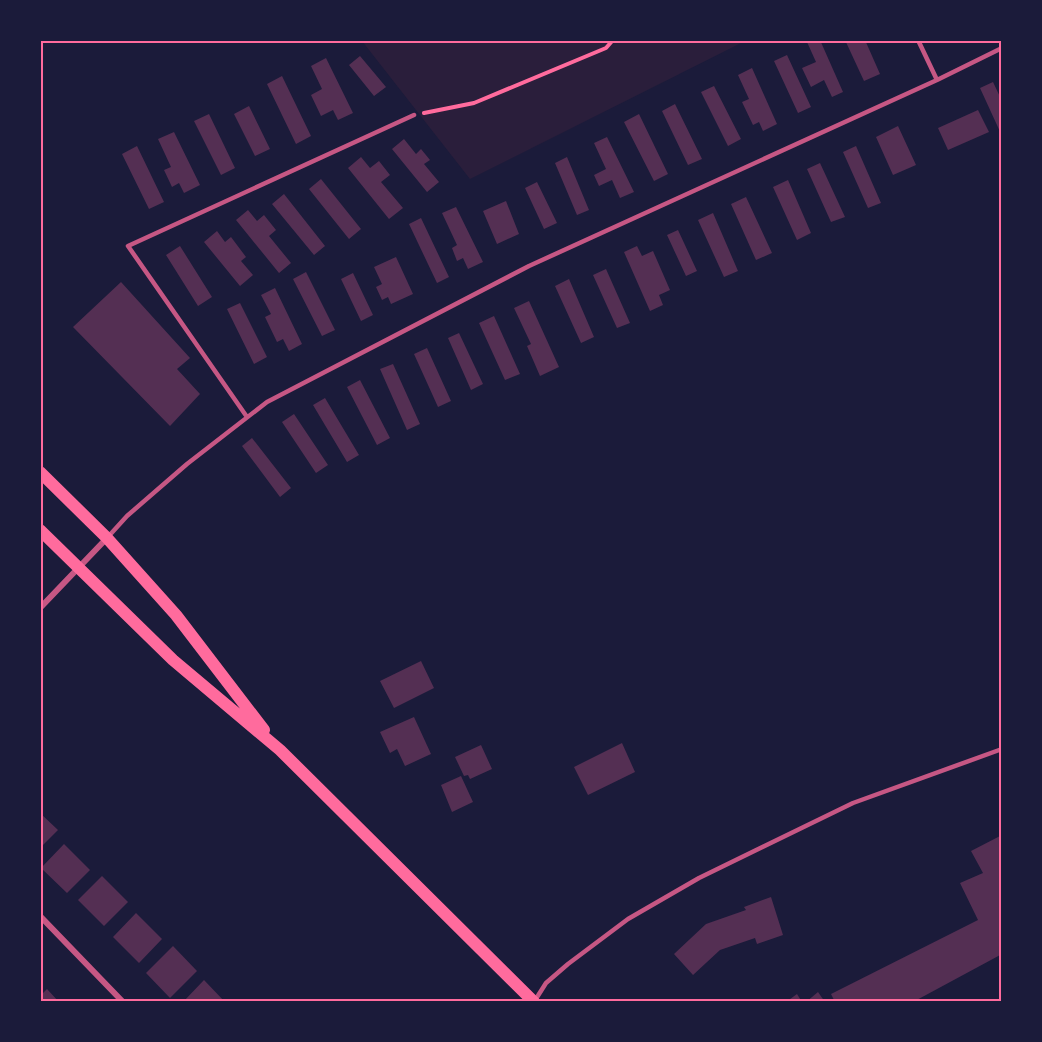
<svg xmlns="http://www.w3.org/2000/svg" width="1042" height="1042" viewBox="0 0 1042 1042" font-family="'Roboto Condensed',sans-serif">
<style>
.green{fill:#2a1e3b}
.building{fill:#542f53}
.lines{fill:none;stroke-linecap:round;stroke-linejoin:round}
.path{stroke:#ff6b9d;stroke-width:4}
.service{stroke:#c65784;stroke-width:4.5}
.minor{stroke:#c65784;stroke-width:6}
.secondary{stroke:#ff6b9d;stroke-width:12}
.neatline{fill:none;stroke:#ff6b9d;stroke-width:2}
</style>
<rect width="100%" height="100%" fill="#1b1b3a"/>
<path class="green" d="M362,41H745L470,179Z"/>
<path class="building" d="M809,40H820L843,92L832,97L824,80L811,87L802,68L816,62L807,42Z
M845,40H865L880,74L864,81Z
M787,55L811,107L798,113L774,61Z
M360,56L386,87L374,96L349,65Z
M326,58L353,113L338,120L333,110L321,116L311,95L322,89L311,66Z
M752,68L777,124L763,131L759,122L753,125L742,102L749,99L738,75Z
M282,76L311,136L296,144L267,84Z
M993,82L1002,101V136L980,88Z
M714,86L741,139L728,146L701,92Z
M675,104L702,159L688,165L662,111Z
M249,106L270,149L255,156L234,114Z
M978,110L989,132L948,150L938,128Z
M209,114L235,168L221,175L194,121Z
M639,114L668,174L654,181L624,122Z
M898,126L916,165L893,175L876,137Z
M174,132L200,185L184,193L179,183L172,187L164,170L171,167L158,139Z
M607,137L634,192L620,198L612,180L599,186L594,175L606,169L594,143Z
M404,139L416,154L421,149L430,160L424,164L439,182L427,192L392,149Z
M137,146L164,202L149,209L122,154Z
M856,146L881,203L868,208L843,152Z
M361,157L370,168L379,161L390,175L381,182L403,208L389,219L348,168Z
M567,157L589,210L577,215L555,163Z
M820,163L845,217L831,222L807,169Z
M321,179L361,229L349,239L309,189Z
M788,180L811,233L797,240L773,187Z
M537,182L557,223L544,229L525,188Z
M284,194L325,246L314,255L272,204Z
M746,197L772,253L756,260L731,204Z
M506,201L519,234L497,244L483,211Z
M456,207L483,262L468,269L463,258L457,261L452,248L457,245L442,213Z
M248,210L257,221L264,215L276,230L269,236L291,263L279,273L236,220Z
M713,213L738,271L724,277L698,220Z
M421,218L449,277L437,283L409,224Z
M678,230L697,271L686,276L667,235Z
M217,231L225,242L231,237L246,257L241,261L253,275L240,286L204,242Z
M180,246L212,297L198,306L166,255Z
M637,246L642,256L653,251L670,290L659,295L663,305L650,311L624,252Z
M396,257L413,294L391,304L388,297L382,300L376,287L382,284L374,267Z
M606,269L630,323L617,328L593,275Z
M306,272L335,330L322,336L293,279Z
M353,273L373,315L361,321L341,279Z
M569,279L594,337L581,343L555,286Z
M121,282L190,358L177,369L200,394L170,426L73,327Z
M275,288L302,344L289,351L283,339L277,342L265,317L271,314L261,295Z
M529,301L559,367L540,376L527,346L531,344L514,308Z
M240,303L267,357L254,364L227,309Z
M494,316L520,374L505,380L479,323Z
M459,333L483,384L471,390L448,338Z
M427,348L451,401L438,407L414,354Z
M393,364L420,424L407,430L380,369Z
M360,380L390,438L377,445L347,387Z
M325,398L359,455L347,462L313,405Z
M294,414L328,465L316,473L282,422Z
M252,438L291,488L280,497L242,446Z
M421,661L434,688L394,708L380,681Z
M414,717L431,754L405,766L397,749L390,753L380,732Z
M622,743L635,772L588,795L574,767Z
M481,745L492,769L470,779L468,775L464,776L455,757Z
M461,776L473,802L452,812L441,785Z
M40,813L58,830L40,848Z
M1002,835V954L913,1002H835L831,994L978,920L960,883L983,873L971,851Z
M64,844L90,870L67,893L41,868Z
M102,876L128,902L104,926L78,900Z
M771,897L783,935L757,944L755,938L720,950L693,975L674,954L706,924L746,910L744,907Z
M136,913L162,939L139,963L113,937Z
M173,946L197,971L170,998L146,973Z
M204,980L225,1002H183Z
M47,989L59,1002H40V996Z
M818,992L825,1002H806Z
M797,994L802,1002H786Z"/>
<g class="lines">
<path class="path" d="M424,113L474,103L606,48L613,40"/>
<path class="service" d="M918,40L937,80
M247,417L128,246L414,115
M107,538L127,516L187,464L267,402L529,266L937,80L1002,48
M534,1002L546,983L568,964L628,919L699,878L853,803L1002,749"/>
<path class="minor" d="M40,608L107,538
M40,916L123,1002"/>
<path class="secondary" d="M40,472L107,538L176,615L264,730
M40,530L173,660L280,750L534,1002"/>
</g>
<rect width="1042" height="1042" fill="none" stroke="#1b1b3a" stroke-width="84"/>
<rect x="42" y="42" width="958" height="958" class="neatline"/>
</svg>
